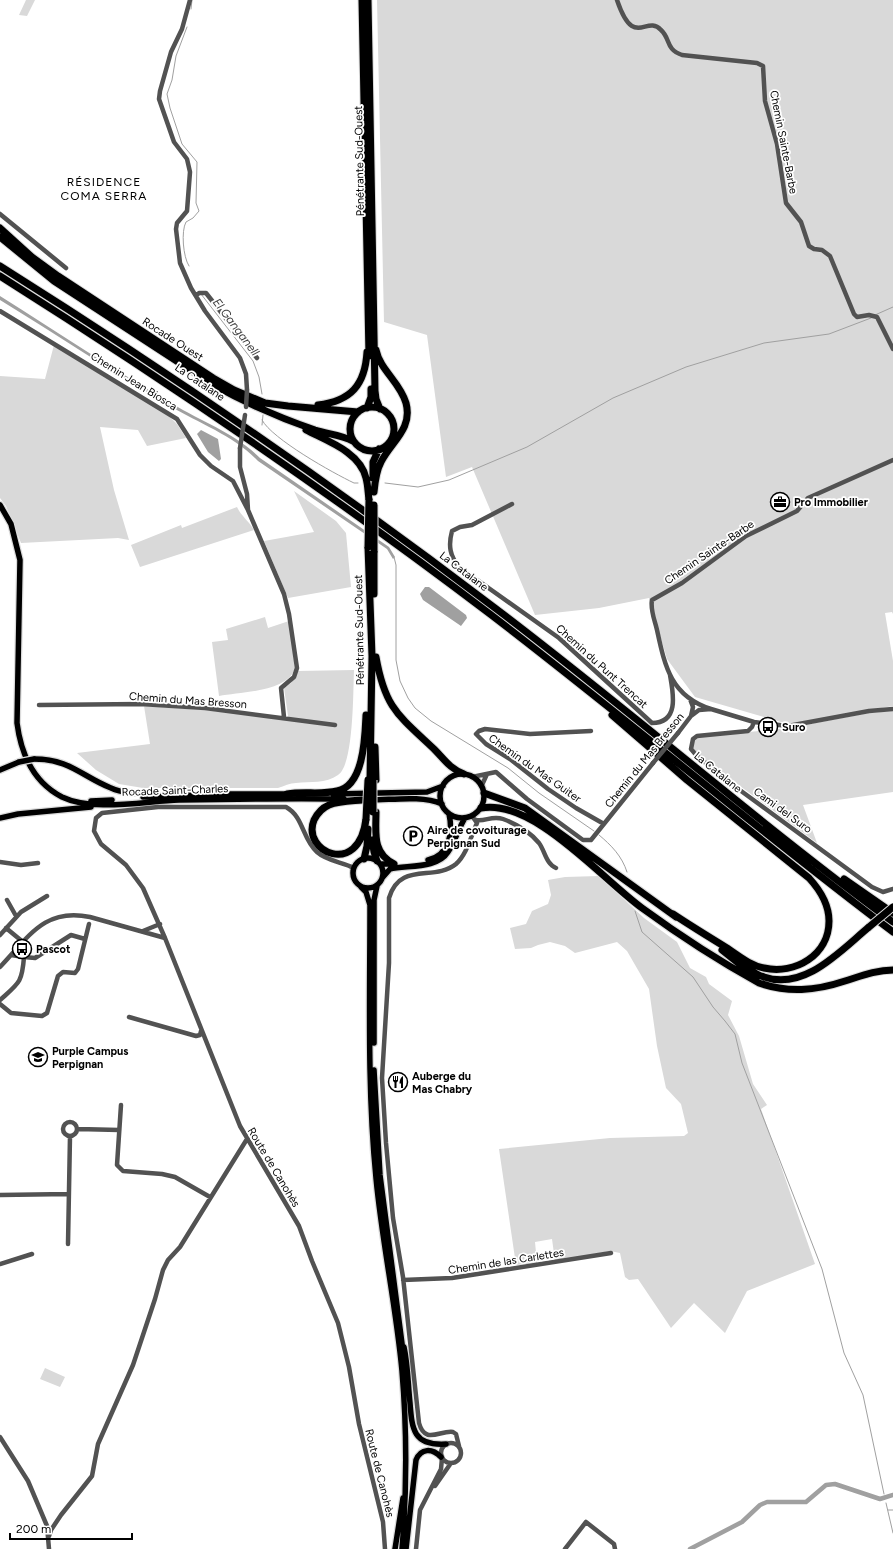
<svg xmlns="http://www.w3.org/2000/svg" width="893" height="1549" viewBox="0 0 893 1549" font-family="Figtree,sans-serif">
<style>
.green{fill:#d9d9d9}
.water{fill:#a0a0a0}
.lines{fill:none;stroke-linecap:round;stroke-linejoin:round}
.stream{stroke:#a0a0a0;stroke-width:1}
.canal{stroke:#a0a0a0;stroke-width:4.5}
.major-casing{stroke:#dbdbdb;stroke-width:8}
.highway-casing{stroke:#dbdbdb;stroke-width:9}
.minor{stroke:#525252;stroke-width:4.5}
.major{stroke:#000;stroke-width:5.5}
.highway{stroke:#000;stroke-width:7}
.major-bridge-casing{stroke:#dbdbdb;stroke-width:8;stroke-linecap:butt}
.highway-bridge-casing{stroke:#dbdbdb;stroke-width:9;stroke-linecap:butt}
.minor-bridge{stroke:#525252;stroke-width:4.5}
.major-bridge{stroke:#000;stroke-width:5.5}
.highway-bridge{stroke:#000;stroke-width:7}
.labels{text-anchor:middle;stroke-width:3.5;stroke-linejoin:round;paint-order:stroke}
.street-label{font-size:11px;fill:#000;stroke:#fff}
.poi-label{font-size:11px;font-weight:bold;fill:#000;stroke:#fff;text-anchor:start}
.neighbourhood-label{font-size:12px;letter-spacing:1px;fill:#000;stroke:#fff}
.water-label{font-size:12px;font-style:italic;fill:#414141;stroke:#fff}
</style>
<rect width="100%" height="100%" fill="#fff"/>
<path class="green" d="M26,0H35L27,16L19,15Z
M377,0H893V614L892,612L885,613L893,661V706L788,724L695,697L667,659L649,598L599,608L535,615L472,467L446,477L427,335L384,322Z
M54,345L168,415L177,424L186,438L147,446L138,430L100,427L114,490L129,540L118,538L21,543L6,506L0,498V376L45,379Z
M294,491L336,521L346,533L351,587L288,598L264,541L314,532Z
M237,507C241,516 249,521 254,530L140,567L131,545L181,525L182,528Z
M265,617L268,628L289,621L295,668C288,692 241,692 219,696L212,642L228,640L226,629Z
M354,670C353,690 354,765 338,775C326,784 310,781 296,783C290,783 284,786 278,788H143L119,784L96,770L77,753L150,744L144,706L205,710L284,719L288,716L284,688L291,683L298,671Z
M893,711V792L803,805L817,843L698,755L693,748L694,740L698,737L788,728L869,713Z
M599,876L644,918L677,942L690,968L706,977L709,984L732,1001L728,1015L739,1036L753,1084L767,1105L761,1109L815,1264L747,1291L725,1333L694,1303L671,1328L638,1279L629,1280L625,1277L620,1253L610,1251L555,1261L552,1239L535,1242L537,1263L516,1265L499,1149L610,1138L684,1136L688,1133L681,1104L666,1088L657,1046L649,989L627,951L617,942L575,953L565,946L550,942L538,945L531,948L515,949L510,928L526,924L532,911L548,904L551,895L548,880L565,877Z
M45,1368L65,1377L60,1387L40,1379Z"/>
<path class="water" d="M0,296C57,332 114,370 173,404C202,422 235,433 260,458L389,547L395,557L393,559L387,549L258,461C233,435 200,424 170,406C113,372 57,335 0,300Z
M201,430L218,439L221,459L219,461L208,452L197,434Z
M425,587H429L466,615L467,618L461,626L423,600L420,594Z"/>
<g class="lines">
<path class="stream" d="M191,9L192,0
M187,27L176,56L172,80L167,94L170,108L182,144L197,162L196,203L199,211L193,218L186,222C181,231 183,257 189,266
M201,294L253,361L259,377L262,394
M875,315L893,307
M262,420C272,439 333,473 354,483H358
M262,425L263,415
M385,483L418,487L449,480L527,447L613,398L686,367L764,343L829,334L871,318
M394,557L396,565V660L400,681L408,698L415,708L431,721L508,768L539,793L594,831
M599,835C611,845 622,856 627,872
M635,911L642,932L693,977L713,1007L725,1021L735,1034L742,1063L822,1269L844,1353L863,1395L884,1494
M886,1503L893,1533
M888,1510H893"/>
<path class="canal" d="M690,1549L742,1522L760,1505L767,1502H806L826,1485L835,1484L880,1499L893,1495"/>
<g class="major-casing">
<path id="major" d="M0,505L11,524L20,560L17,723C21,754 33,782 62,797C93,812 145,801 179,800C234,799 289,798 344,799
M34,759C70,759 81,776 111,788C124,794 139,793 153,793
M0,770L19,762
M440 796a22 22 0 1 1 44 0a22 22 0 1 1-44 0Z
M333,794L427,792L443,786
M143,797L219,794H290
M370,800C393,800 421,795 442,804
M91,801L112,800
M0,818L18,814L91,807
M353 873a15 15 0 1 1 30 0a15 15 0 1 1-30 0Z
M428,860C450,855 453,832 449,814
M381,864H393
M383,877L390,869C408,865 437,869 448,852C455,842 458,829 465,818
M361,887L366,892L370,905C370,996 367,1087 376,1178C382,1242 396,1306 402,1371C407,1430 407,1489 402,1549
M374,1043V900L377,886
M374,1070L380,1175L403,1351
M404,1347C408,1365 408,1385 410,1403C412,1429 413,1446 446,1444
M395,1549L403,1498
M406,1549L416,1460C421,1448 432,1448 441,1457"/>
</g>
<g class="highway-casing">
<path id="highway" d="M362,0L369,356
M368,0L375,391L376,399L380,409
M0,228L32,257L58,276L213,378L234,390L265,403L288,406L358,412
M0,237L54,281L212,384C244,402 280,418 315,430C328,434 341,435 353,441
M0,266C170,373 335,486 495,608C630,710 757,822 893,922
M0,276C168,382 332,494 490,614C626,718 756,829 893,932
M318,405C351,401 365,385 367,352
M350 429a22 22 0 1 1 44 0a22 22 0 1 1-44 0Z
M367,408L371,397V389
M306,430C327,441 360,452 366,478C368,485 368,493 369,500
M373,478V462L379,449
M374,492C375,482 376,471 381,462C391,442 413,429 406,403C400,382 380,370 376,350
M368,547L372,656L370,780
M374,551V594
M376,657C385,708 398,715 434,749C444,759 450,769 464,774
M612,715L687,780L809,878C820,890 829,905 829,921C829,955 795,975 764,968C751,966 739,956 727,948C709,937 691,926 673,914
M375,747L376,780
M484,793L525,808L676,917
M287,794C304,791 321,795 337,791C364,786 365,737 366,715
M362,800C351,801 339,801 329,805C322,808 317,814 314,820C301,852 359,878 366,819
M481,808C533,798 602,879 642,908C679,935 719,961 759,983C788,993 815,991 845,981C861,976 876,970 893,970
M376,812C376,833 372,853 394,864
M372,840L374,852L377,861
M364,859L367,846L368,829
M844,879L893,913
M722,950L742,966
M740,964C748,968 756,975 764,977C805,991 841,950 869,927"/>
</g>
<path class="minor" d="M190,0L182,29L171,52L160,91L159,99L174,142L187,159L190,172L187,211L177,223L176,229L180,263L191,288L205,311L240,358L246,374L247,390
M617,0C634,50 646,14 661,30C671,39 665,49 682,55L757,63L763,66L765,101L777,144L786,203L801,222L809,246L814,249L822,250L830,256L854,314L857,317L869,315L877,317L893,349
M0,214L66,268
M196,296L199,293H206L257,358
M0,311L177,419L200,455L211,466L233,481L248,510
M240,448V467L247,494L248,510L284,594L289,614L297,668L294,677L281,688L284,717
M512,504L472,525L460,527L452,531C448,546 450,556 459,567L559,638L652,723C680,723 673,692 670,675
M690,699L693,707L691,716
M39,705L141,704L205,708L335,725
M711,709C671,696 665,667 657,630C655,621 650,610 652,600L682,583L746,536L797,511L808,498L893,460
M754,722L752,727L748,731L697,736L693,739L691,749L697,756L737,788L872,887L883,892L893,889
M591,731L530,734L485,729L479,731L476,734L486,744L510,759L548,789L576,808L604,824
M678,733L691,716L699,710L711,709L754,722L788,726L869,711L893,709
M472,777L496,772L527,799L583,840H591L653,763
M482,785L487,774
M476,820C485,822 492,815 503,819C516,824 530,832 539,843C545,851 546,864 556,868
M0,862L21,865L38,863
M354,868C342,862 327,861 317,852C302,839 304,817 286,807H158L102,813L96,818L94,831L101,844L126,865L143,888L165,938L240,1126L299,1226L312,1261L338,1323L349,1367L359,1424L383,1522L385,1549
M7,900L16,916
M6,928L23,942
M143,931L160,924
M0,935L21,912L47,896
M24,957L35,958L71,935L85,939
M0,967C28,938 44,907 90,917L165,938
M0,1000C19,983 22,983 24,957L11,955
M0,1004L11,1013L42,1016L47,1013L58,976L63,972L75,973L78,969L89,924
M129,1017L196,1036L200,1035L201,1031
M121,1105L117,1165L123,1171L162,1174L175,1177L210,1197
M63 1129a7 7 0 1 1 14 0a7 7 0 1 1-14 0Z
M78,1129L119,1130
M0,1195L69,1194
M68,1244L70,1136
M0,1264L32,1254
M403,1280L452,1278L611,1253
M0,1437L28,1481L47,1526L49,1549
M441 1453a10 10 0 1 1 20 0a10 10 0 1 1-20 0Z
M459,1446L456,1434L453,1432C440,1430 425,1445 419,1423L403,1277L393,1218L386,1143L382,1078L389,963V898C400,861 434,882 456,864C467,854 471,836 477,823L472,816
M435,1486L451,1463
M49,1536L51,1530L61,1515L92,1476L98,1444L133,1365L155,1299L163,1270L168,1260L180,1247L247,1139
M416,1549L420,1510L441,1469L442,1458
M565,1549L586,1522L614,1544L615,1549"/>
<use href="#major" class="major"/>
<use href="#highway" class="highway"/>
<g class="major-bridge-casing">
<path id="major-bridge" d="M19,762L34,759"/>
</g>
<g class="highway-bridge-casing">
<path id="highway-bridge" d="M374,505V551
M368,547L369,500
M373,780V812
M366,819L368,780
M869,927L893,907"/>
</g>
<path class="minor-bridge" d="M246,407L247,390
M240,448L245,415
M653,763L678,733"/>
<use href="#major-bridge" class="major-bridge"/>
<use href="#highway-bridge" class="highway-bridge"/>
</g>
<defs>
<g id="office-ring" transform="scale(1)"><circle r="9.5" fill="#fff" stroke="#000" stroke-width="1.5"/><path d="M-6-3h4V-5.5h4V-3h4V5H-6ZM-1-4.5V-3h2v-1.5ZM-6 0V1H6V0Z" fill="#000"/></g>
<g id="bus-ring" transform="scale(1)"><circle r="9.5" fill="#fff" stroke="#000" stroke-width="1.5"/><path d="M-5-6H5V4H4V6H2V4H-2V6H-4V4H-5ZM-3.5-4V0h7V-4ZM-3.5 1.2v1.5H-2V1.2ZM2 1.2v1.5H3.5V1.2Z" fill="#000"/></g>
<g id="parking-ring" transform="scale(1)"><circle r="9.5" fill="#fff" stroke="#000" stroke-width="1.5"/><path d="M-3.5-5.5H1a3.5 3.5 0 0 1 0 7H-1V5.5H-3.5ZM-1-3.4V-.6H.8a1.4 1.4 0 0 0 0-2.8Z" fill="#000"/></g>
<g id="university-ring" transform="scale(1)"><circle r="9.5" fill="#fff" stroke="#000" stroke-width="1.5"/><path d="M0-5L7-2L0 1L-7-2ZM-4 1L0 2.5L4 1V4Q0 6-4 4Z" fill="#000"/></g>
<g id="restaurant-ring" transform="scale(1)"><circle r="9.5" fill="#fff" stroke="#000" stroke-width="1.5"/><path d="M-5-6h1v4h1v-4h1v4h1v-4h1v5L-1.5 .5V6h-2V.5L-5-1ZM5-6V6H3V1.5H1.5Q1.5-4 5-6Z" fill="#000"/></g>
</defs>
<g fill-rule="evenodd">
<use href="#office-ring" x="780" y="502"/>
<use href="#bus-ring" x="768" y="727"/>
<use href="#parking-ring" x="413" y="836"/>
<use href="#bus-ring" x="22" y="949"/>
<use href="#university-ring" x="38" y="1057"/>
<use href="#restaurant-ring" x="398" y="1082"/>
</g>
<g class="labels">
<g class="street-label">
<text transform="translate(784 142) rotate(79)" y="4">Chemin Sainte-Barbe</text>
<text transform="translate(359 161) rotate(-91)" y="4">Pénétrante Sud-Ouest</text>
<text transform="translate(173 339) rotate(33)" y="4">Rocade Ouest</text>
<text transform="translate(134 381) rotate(32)" y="4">Chemin Jean Biosca</text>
<text transform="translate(200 382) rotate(34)" y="4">La Catalane</text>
<text transform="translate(709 552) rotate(-34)" y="4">Chemin Sainte-Barbe</text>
<text transform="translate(464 571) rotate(37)" y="4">La Catalane</text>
<text transform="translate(359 630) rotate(-91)" y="4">Pénétrante Sud-Ouest</text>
<text transform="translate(602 666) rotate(42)" y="4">Chemin du Punt Trencat</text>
<text transform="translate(188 700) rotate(4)" y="4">Chemin du Mas Bresson</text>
<text transform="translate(644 760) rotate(-51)" y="4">Chemin du Mas Bresson</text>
<text transform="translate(535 768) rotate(35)" y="4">Chemin du Mas Guiter</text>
<text transform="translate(718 772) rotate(39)" y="4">La Catalane</text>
<text transform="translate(175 790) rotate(-2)" y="4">Rocade Saint-Charles</text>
<text transform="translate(783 810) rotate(36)" y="4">Cami del Suro</text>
<text transform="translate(274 1167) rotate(59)" y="4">Route de Canohès</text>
<text transform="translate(506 1261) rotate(-9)" y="4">Chemin de las Carlettes</text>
<text transform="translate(380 1473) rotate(76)" y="4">Route de Canohès</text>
</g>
<g class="poi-label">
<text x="794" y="506">Pro Immobilier</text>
<text x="782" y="731">Suro</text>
<text x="427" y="834">Aire de covoiturage<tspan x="427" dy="13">Perpignan Sud</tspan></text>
<text x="36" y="953">Pascot</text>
<text x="52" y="1055">Purple Campus<tspan x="52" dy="13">Perpignan</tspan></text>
<text x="412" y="1080">Auberge du<tspan x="412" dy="13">Mas Chabry</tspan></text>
</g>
<g class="neighbourhood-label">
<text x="104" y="186">RÉSIDENCE<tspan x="104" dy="14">COMA SERRA</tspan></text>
</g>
<g class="water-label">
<text transform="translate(236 327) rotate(53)" y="4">El Ganganell</text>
</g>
</g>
<path d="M10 1533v6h122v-6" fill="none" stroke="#000000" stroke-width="2"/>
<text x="16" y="1533" font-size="12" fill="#000000" stroke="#ffffff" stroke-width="3" paint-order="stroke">200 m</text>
</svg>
